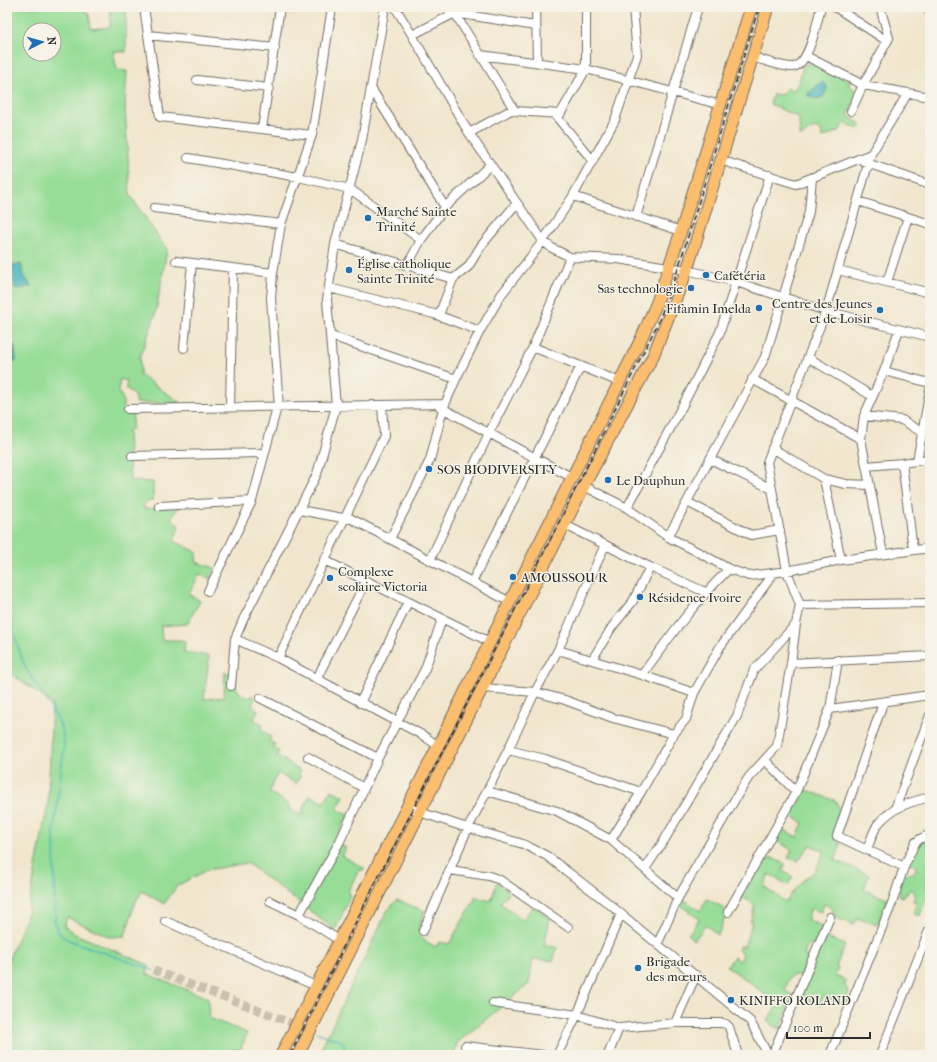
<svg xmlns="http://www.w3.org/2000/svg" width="937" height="1062" viewBox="0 0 937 1062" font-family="'IM FELL French Canon',serif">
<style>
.green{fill:#97dd97;stroke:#618461;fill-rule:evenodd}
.water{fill:#42b3b9;stroke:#366f72}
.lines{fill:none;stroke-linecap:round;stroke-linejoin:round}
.stream{stroke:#42b3b9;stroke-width:1.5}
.minor-tunnel{stroke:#c9c1ad;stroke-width:8;stroke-dasharray:8 4;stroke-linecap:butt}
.minor-casing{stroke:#706c64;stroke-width:10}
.major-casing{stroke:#706c64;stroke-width:13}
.minor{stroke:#fff;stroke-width:8}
.major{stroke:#fbbd6e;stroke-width:11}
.rail{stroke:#2b2b2b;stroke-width:1.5;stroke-dasharray:6 3;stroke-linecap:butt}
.poi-dot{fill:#1f6fb2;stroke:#f7f3e8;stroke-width:1.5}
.labels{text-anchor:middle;stroke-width:3;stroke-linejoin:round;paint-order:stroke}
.poi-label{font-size:13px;fill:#2b2b2b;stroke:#f7f3e8;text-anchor:start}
</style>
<rect width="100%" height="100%" fill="#f7f3e8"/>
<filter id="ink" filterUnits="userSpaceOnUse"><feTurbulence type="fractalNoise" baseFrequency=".025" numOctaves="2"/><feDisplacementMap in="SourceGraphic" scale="8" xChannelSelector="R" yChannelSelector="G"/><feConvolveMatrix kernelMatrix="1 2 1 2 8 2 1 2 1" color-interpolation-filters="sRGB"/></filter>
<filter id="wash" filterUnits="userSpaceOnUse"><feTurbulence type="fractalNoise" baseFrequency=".012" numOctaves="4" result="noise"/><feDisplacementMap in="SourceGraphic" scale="16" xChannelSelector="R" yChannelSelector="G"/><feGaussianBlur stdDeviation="0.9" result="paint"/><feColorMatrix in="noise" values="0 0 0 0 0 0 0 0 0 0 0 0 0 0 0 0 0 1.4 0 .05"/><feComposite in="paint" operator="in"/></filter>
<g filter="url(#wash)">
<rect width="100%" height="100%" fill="#f1e6cd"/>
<path class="green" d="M7,7H79L89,14L91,29L110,27L111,7H126V52L113,51L117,70L127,71L125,105L130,195L167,250L155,316L140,357V375L181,403H136L134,395L126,388L127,381L120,379L118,391L123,399V412L133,411L132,429L128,430L130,481L153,482V500L144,503V509L180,506L171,518L179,526L174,541L197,552L196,562L215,568L210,579L199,574L189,594L200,601L187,624L161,626L162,640H181L185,642L184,652L209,656L204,699L224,697L225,672L234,675C235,688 237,693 249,698L252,695L255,698L252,705L258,710L254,720L263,724L261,729L271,737L269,741L275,744L273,748L279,751L277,755L300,771L299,774L300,777L296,784L278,773L269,792L290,805L289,809L300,815L310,795L324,803L331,790L344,796L337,809L348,815L335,841L346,848L341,855L365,869L363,871L359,870L348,891L350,897L335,930L247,863L207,870L177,886L164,904L142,891L135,903L125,936L110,937L67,917L64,926L75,934L149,965L147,974L208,998L209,1018L247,1033L240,1051H232L222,1053L221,1055H12L7,1051V963L27,915L48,803L52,703L7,671V362L16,360L14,345L7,346V334H8L7,324H10L9,315L7,314V284H11L9,270L12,269L31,286L23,274L21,264L7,266ZM30,30H54V54H30Z
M810,63L839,74L850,81L849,85L858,93L848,116L862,125L859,129L844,123L839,131L822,138L821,131C814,125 808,131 803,136H800L799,118L770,104L773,94L781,95L787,88L794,90L799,82L803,66ZM826,90L824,95L819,99L808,93L812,91Z
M801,788L836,801L841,814L835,839L841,844L835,860L869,875L864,890L887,899V901L877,925L857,918L854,925L834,917C834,909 831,907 824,904L821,912L811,908L807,919L822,927L814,946L808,944L804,955L810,958L801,977L794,975L789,978L785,991L794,996L779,1029L767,1021L778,1004L727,966L734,957L740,961L743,955L738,950L740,945L744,947L752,923L750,922L755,905L742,897C748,886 758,860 772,858L785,864L783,871L793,877L788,885L769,874L764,886L784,901H787L791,894L807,876H809L816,870L824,851L810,845L798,861L788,858L792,850L774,839L780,828L797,837L803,823L789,814Z
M928,840L930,856V878L926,886L930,889V898H926L920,916L913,914L917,903L913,901L915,895L913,890H910L902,897L900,896L898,887L893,884L898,872C905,874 910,876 916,870V866L908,862L907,860L920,843L923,841Z
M497,882L509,892L500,903L523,920L533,906L550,918L544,946L557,947L553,961L533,959L529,984L457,1043L454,1055H318L387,911L397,900L425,911C416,933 414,936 436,947L439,942L449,944L476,897L491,901Z
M683,899L700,911L707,899L724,908L723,912L726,914L718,935L706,925L694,940L688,935L699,919L679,904Z
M825,937L845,945L836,967L838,968L835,976L845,980V985L849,993L844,1004L823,996L820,1005L800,997Z"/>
<path class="water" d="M820,83H824L827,86C826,98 817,102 807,95Z
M21,264L23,274L31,287L15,289L12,269L9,270L11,284H7V266Z
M14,345L16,361L7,362V346Z"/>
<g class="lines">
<path class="stream" d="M7,609C13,628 17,648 25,666C37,690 65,719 64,746L54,831L55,924C58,934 62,937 71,941L153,970
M316,1032L341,1041C347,1046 345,1049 342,1055"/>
</g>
</g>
<g filter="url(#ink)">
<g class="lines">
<path class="minor-tunnel" d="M153,970L297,1025"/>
<g class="minor-casing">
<path id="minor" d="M144,7L160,117L312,135
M385,7L362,140L335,244L327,300L336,406L317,474L243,620L235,639L278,658L424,736L438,746
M395,7L412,35L469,133L543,241L552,248L570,257L618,259L687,270L736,282L826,311L930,337
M451,7L515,111L560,114
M536,7L537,62
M835,7L887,41
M928,7L930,14
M148,35L275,48
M412,35L455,13L535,26
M480,55L586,69L721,105
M806,56L863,85L930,97
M752,57C764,60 778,66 791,67C809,68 817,21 821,7
M197,80L269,88
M371,88L445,207
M851,111L863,85L889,38L880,7
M555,115L593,161
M558,118L586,69V7
M262,129L280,7
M469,133L513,109
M188,158L298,177L350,189L421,240
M720,160L796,184L871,154
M864,162L930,185
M573,196L681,231
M858,201L930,224
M154,208L281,224
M636,217L698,7
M335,244L453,279
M176,261L273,273
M407,266L421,240L445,207L490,165
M838,270L930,293
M887,282L908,217
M329,288L434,314L480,331
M439,315L453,279L468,267L481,246L516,204
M331,336L456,379
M533,347L620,382
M184,348L192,263
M809,358L872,396
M884,371L930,383
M752,379L861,439
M230,407L233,268
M279,407L271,298L273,273L281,224L312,135L332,7
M440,407L571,477
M128,409L445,404
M864,416L902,420L923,433
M772,448L824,479L846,484L870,485
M132,456L264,453
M710,459L772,489
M917,461L930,390
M902,463L913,549
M866,466L902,463L930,459
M824,479L841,560
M584,486L627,508L668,537L700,553L729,569L749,576L787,571L841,560L930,548
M687,502L751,535L780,530
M159,506L252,501
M627,508L685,401L720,332L770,175
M299,510L348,519
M346,516L510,602
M565,525L650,567L705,592
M668,537L765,357L809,212L812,178
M390,539L430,460L443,409L456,379L480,331L501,295L543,241L573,196L615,120L637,55L633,7
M883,554L861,439L864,416L884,371L899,330
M324,560L490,642
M430,560L489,433L533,347L570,257
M472,582L581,366
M208,591L252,501L277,407
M800,605L930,603
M558,650L642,675L694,693
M278,658L384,436L382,405
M592,660L612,627L633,601L650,567
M791,663L930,656
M642,675C669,637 695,602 729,569
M317,678L366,581
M231,686L235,639
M483,688L535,692L565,700L613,718L674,734
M260,698L378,758
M360,703L408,602
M883,703L837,836L904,867
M830,709L930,695
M508,750L545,759L641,792
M308,757L364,788
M765,760L796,792
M487,791L557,811L611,840L678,898
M407,806L420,812L458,825L523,844L547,856L608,903L750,1021L768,1055
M895,809L930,715
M611,840L641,792L674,734L686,719L694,693L720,647L774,573
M867,850C870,842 873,831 878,824C892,807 910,802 930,797
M645,869L665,839L737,716L754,670L796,624
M450,870L489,876L500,880L568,927
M270,901L299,915L339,940
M728,912L796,792L830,709L838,660
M299,915L340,841L378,758L425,669L442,619
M165,921L316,986
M423,931L468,828L508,750L535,692L558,650L605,545
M658,943L678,898L738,794L749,777L777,746L791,663L796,624L800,605L787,571L767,462L826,311L871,154L908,93
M493,1003L577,1015L619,1028L675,1023H722L726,1024L729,1027L738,1055
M675,1023L696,975
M465,1046L543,1055
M236,1055H237
M557,1055L577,1015L621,914
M608,1055L619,1028
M772,1055L830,917
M830,1055L892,903L904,867L915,843L920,839L930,834
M880,1055L930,928
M929,1055L930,1053"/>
</g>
<g class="major-casing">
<path id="major" d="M281,1055L438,746L641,339L657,302L681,231L751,7
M298,1055L586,482L653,356L687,270L768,7"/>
</g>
<use href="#minor" class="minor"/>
<use href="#major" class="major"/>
<path class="rail" d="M290,1055L374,886L536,568L658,323L678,269L759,7"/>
</g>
</g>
<g class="poi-dot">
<circle cx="368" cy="218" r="4"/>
<circle cx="349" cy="270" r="4"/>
<circle cx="706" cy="275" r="4"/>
<circle cx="691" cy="288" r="4"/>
<circle cx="759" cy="308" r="4"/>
<circle cx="880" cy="310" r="4"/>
<circle cx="429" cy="469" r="4"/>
<circle cx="608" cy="480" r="4"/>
<circle cx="513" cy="577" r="4"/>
<circle cx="330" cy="578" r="4"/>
<circle cx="640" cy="597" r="4"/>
<circle cx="638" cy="968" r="4"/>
<circle cx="731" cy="1000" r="4"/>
</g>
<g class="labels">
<g class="poi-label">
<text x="376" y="216">Marché Sainte<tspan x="376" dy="15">Trinité</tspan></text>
<text x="357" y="268">Église catholique<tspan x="357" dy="15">Sainte Trinité</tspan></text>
<text x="714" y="280">Cafétéria</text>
<text x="683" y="293" text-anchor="end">Sas technologie</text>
<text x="872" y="308" text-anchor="end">Centre des Jeunes<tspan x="872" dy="15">et de Loisir</tspan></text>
<text x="751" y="313" text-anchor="end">Fifamin Imelda</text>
<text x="437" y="474">SOS BIODIVERSITY</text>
<text x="616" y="485">Le Dauphun</text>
<text x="338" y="576">Complexe<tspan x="338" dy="15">scolaire Victoria</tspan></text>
<text x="521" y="582">AMOUSSOU R</text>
<text x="648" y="602">Résidence Ivoire</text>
<text x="646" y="966">Brigade<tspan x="646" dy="15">des mœurs</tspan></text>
<text x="739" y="1005">KINIFFO ROLAND</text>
</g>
</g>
<rect width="937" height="1062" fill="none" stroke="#f7f3e8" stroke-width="24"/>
<g transform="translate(42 42) rotate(84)"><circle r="19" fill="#f7f3e8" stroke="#a5a39c"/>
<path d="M0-3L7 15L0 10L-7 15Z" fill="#1f6fb2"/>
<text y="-6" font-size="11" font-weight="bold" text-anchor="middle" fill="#2b2b2b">N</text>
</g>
<path d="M787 1032v6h83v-6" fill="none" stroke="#2b2b2b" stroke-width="2"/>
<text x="793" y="1032" font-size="12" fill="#2b2b2b" stroke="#f7f3e8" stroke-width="3" paint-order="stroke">100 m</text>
</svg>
